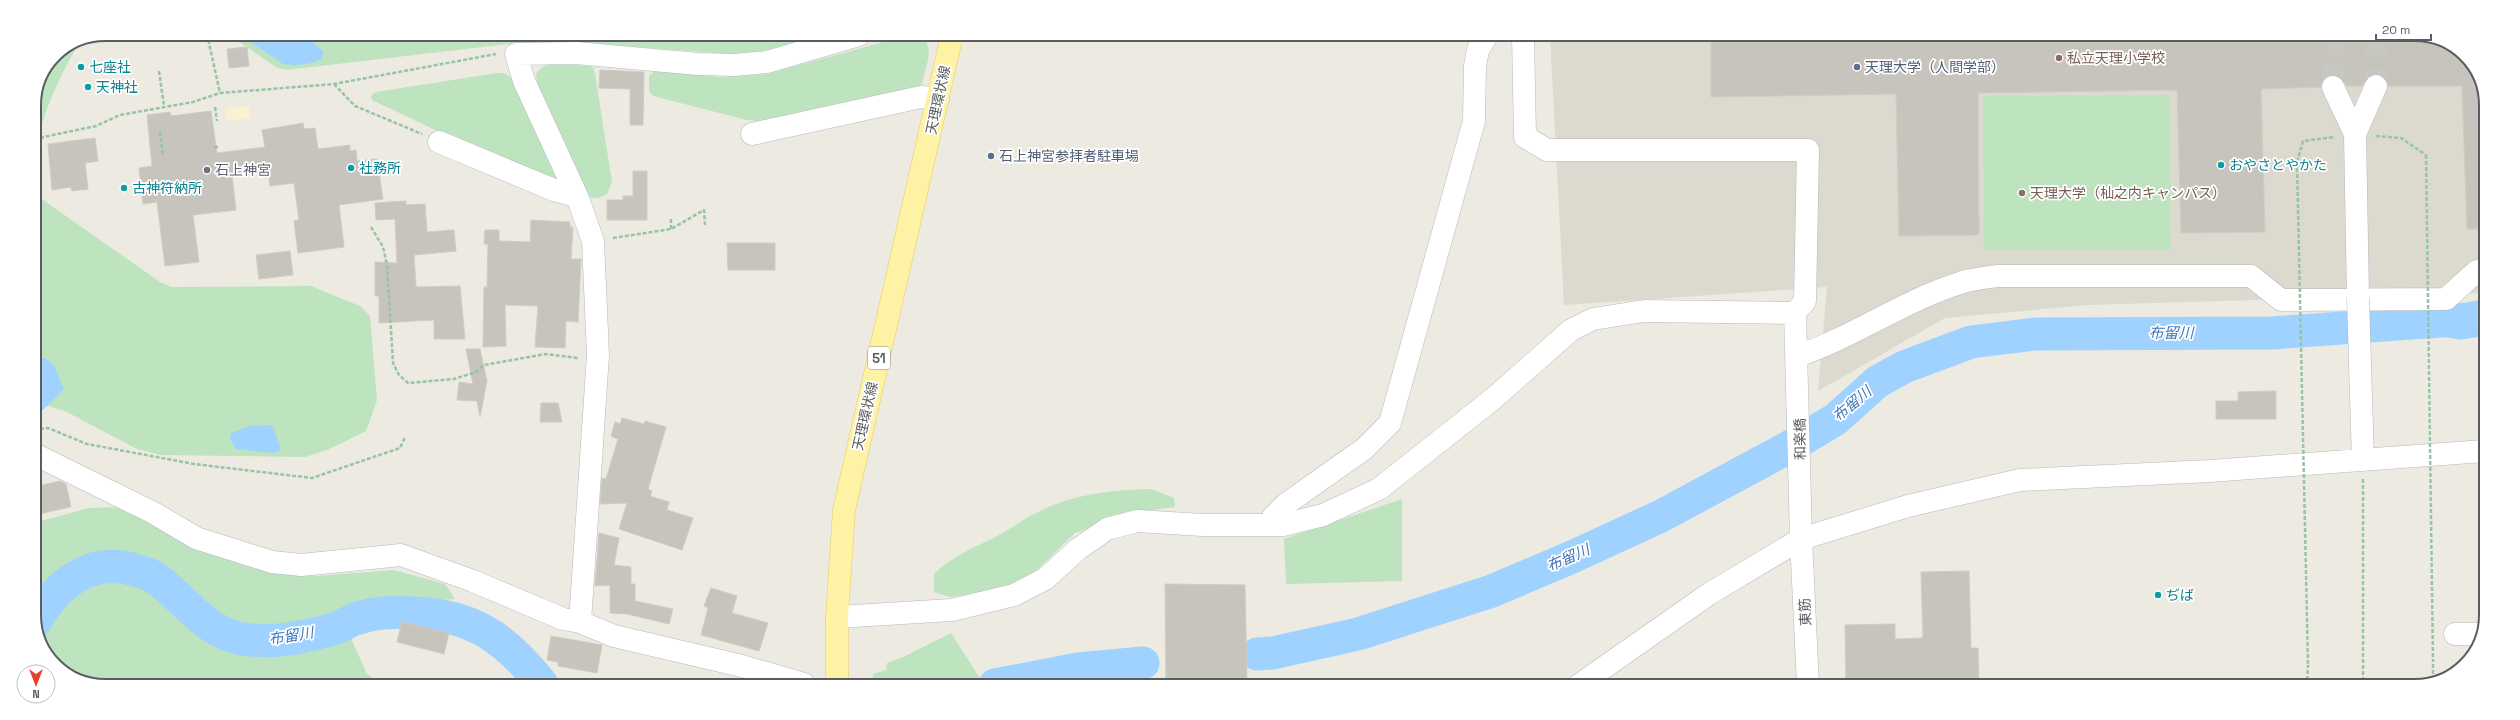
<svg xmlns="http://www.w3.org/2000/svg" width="2520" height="720" viewBox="0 0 2520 720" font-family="'Space Grotesk','Noto Sans JP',sans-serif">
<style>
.education{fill:#dcd9cf}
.green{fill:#bde4be}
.sand{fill:#f9f1cf}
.water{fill:#9fd2fe}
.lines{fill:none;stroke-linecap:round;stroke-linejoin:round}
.stream{stroke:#9fd2fe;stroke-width:5.5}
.river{stroke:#9fd2fe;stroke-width:33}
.building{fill:#c7c4be;stroke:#d1ccbf}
.minor-tunnel{stroke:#c7c7c1;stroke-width:22;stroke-dasharray:22 11;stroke-linecap:butt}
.minor-casing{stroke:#b6b9be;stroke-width:23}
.major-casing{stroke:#f0c957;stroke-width:23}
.path{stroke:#96c5a5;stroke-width:2.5;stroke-dasharray:4 2;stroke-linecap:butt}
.minor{stroke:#fff;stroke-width:22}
.major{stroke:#fef2a4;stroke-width:22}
.minor-bridge-casing{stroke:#b6b9be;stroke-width:23;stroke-linecap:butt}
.path-bridge{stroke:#96c5a5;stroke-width:2.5;stroke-dasharray:4 2;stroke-linecap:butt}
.minor-bridge{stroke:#fff;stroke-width:22}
.education-dot{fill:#8d6e63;stroke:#fff;stroke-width:1.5}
.culture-dot{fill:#0f9aa8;stroke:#fff;stroke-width:1.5}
.service-dot{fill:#5c6f8a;stroke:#fff;stroke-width:1.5}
.worship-dot{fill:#6b7280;stroke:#fff;stroke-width:1.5}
.labels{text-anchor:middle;stroke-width:3.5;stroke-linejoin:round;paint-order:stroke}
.shield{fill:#fff;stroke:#8b8e91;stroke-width:1}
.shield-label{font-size:13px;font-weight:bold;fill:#595d62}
.education-label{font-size:14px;fill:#785e54;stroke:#fff;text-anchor:start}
.culture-label{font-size:14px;fill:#0d838f;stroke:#fff;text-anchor:start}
.service-label{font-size:14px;fill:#4e5e75;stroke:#fff;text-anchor:start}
.street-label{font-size:14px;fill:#595d62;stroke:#fff}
.worship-label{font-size:14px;fill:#5b616d;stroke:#fff;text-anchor:start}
.water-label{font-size:15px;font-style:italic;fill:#4077b8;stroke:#fff}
.rim{fill:none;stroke:#595d62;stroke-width:2}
</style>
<rect width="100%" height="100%" fill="#eceae1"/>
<path class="education" d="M1550,35L2433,36L2486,100L2485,293L2088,305L1945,318L1818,391L1827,287L1564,305Z"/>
<path class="green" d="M228,34L825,35L791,45L741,55L652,48L516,43L286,70L276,67Z
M917,35C938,43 925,67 922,84L913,90L766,122L747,120L653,96L649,91V76L655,71L721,77L767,74L905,36Z
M78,39H81C58,80 18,154 43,200L160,282L172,287L311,286L360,306L370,316L377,400L366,431L327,450L305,457L160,455L137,449L65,411L34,402V105C41,68 47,60 78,39Z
M551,64L592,66L595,74L612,182L607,194L598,198L589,197L539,95L536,74L542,67Z
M497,73H505L512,79L558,179L556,181L503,162L372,100L371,96L376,92Z
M2170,95L2171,250H1984L1983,96Z
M1151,489L1174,498L1175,507L1137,512L1075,533L1039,568L1010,588L950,597L934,592V574C952,556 976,547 999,535C1012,528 1025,518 1038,512C1073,494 1112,490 1151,489Z
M1402,499V581L1286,584L1284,539Z
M121,507L266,570L317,576L394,570L445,584L455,599L410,603L358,604L350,636L367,674L382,684H279L196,678L96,681L93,684H87L51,662L34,620V523L89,508Z
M951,633L983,683L873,684V674L886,670L887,663L903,657Z"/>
<path class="sand" d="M249,106L251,118L227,121L225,109Z"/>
<path class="water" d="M239,34H302L323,51L322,58C313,65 294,66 283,64Z
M37,358H45L54,365L64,389L43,410H34V360Z
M272,425L280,445L279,451L273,453L236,449L230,439L231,433L250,426Z"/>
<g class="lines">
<path class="stream" d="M2395,324L2460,337L2485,333"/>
<path class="river" d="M35,622C56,585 90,556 135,570C143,572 150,574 157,579C188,602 208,637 251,640C281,643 309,636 337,628C344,625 349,621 356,619C375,612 393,612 413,613C473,615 505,638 542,684
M1257,654L1273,653L1358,634L1492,591L1572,557L1661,516L1791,446L1836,419L1877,382L1904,367L1971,342L2035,334L2272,333L2468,319L2485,316
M995,685L1078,669L1143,663"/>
</g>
<path class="building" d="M1711,36H2433L2469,58L2486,100L2485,229H2467L2462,86H2388L2386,78L2375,74L2368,76L2362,86H2347L2340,77L2334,75L2323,80L2321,87L2261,89L2265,232L2181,233L2177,90L1978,93L1979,235L1899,236L1896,94L1711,97Z
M247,47L249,66L229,68L227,49Z
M600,70L644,72L643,125H630V89L599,88Z
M211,111L217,153L265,147L262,130L303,123L304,129L315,128L318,149L350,145V151L356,150L357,161L377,159L383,199L339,205L344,247L298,253L294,221L299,220L294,183L270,186L268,170L232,175L236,210L193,215L199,262L165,266L157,202L143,204L139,168L152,166L147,115L170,112L171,116Z
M95,138L98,161L85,163L88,189L72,191L71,187L52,190L48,144Z
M633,171H647V220H607V200H623V196H633Z
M406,201V205L425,204L427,232L454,230L456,251L414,255L416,287L460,286L465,339H434V320L379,323V296H375V262L397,263L395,219L376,220L375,203Z
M531,220L570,222V227H573L571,259H581L578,322L566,321L565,348L535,347L538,306L505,305L506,346L483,347L484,287H487L488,244H484L485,230H499V241L530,242Z
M727,243H775V270H728Z
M290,251L293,275L259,279L256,255Z
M466,349H480L487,381L480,417L477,401L457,400L459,382L473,384Z
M2276,391V419H2216V401H2238V392Z
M541,403H558L562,422H540Z
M622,418L644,424L645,421L666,427L648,489L652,491L650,496L669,502L667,510L693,518L682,550L619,529L627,503L600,504L602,478L606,479L618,439L611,436L615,422L620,424Z
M60,481L66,484L71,507L34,515V487Z
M599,533L619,538L614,565L631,567V584H635V601L673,609L669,624L627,614L610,613V585L595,586Z
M1969,571L1971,648H1978L1979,686L1846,685L1845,625L1895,624V639L1923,638L1921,572Z
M1165,584L1245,585L1247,685H1166Z
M711,588L737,596L732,613L768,623L759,651L701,635L708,608L704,606Z
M402,622L449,633L444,654L397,642Z
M551,636L602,645L597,673L558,666V662L547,660Z"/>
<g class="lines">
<path class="minor-tunnel" d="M2376,36V86
M2333,87L2335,36"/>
<g class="minor-casing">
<path id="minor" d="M1523,35L1525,137L1547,150H1808L1805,301L1795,313L1801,539L1808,685
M2333,87L2355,134L2358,297
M752,134L921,97L938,99
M2355,134L2376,86
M439,142L554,190L577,196
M1797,356C1854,337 1903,301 1960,283C1972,279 1985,278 1997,276H2251L2281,300L2446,299L2477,271H2485
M2360,364L2363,460
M34,454L154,513L196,538L272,562L301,565L401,555L473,581L563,619L580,622L614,636L742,666L804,684
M1272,525L1273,517L1286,504L1364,449L1390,423L1474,121L1475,66L1478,50L1487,35
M837,617L952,610L1014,595L1045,579L1078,549L1107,529L1137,521L1203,525H1283L1323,515L1379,489L1494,398L1571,330L1593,319L1644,311L1795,313
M580,622L598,355L593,241L577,196L524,81L516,54L576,53L698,64L734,65L767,62L859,35
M2455,634H2483
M1579,685L1709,594L1801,539L1908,506L2020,480L2210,471L2484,451"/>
</g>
<g class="major-casing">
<path id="major" d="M837,684V617L844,510L952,35"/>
</g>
<path class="path" d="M207,34L220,93
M648,39L660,35
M159,71L164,106
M334,84L355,106L422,134
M105,85L109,84
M215,107L217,121
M160,132L163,156
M2376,136L2401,138L2426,155
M34,139L96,126L120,115L193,102L220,93L334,84L496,54
M214,147H220
M2297,162L2303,141L2335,137
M671,219V229
M371,227L383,247L387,265L393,363L399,375L408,383L454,379L476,372L484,365L546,354L578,358
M613,238L671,229L704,210L705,226
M34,430L48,428L87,444L194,464L312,478L400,448L405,437
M2363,479V686
M2433,680V661
M2307,686L2308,665"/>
<use href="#minor" class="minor"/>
<use href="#major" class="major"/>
<g class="minor-bridge-casing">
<path id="minor-bridge" d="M2358,297L2360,364"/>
</g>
<path class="path-bridge" d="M2426,155L2433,661
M2297,162L2308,665"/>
<use href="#minor-bridge" class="minor-bridge"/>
</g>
<g class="education-dot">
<circle cx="2059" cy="58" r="4"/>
<circle cx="2022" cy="193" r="4"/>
</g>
<g class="culture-dot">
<circle cx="81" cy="67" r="4"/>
<circle cx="88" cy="87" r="4"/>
<circle cx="2221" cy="165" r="4"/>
<circle cx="351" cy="168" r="4"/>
<circle cx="124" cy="188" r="4"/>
<circle cx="2158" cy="595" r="4"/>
</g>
<g class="service-dot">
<circle cx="1857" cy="67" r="4"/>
<circle cx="991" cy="156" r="4"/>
</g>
<circle class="worship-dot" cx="207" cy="170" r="4"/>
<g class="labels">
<rect class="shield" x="868" y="347" width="22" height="22" rx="3"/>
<g class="shield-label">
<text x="879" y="363">51</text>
</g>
<g class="education-label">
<text x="2067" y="63">私立天理小学校</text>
<text x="2030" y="198">天理大学（杣之内キャンパス）</text>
</g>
<g class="culture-label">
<text x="89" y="72">七座社</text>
<text x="96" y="92">天神社</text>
<text x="2229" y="170">おやさとやかた</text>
<text x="359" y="173">社務所</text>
<text x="132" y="193">古神符納所</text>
<text x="2166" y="600">ぢば</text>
</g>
<g class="service-label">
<text x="1865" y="72">天理大学（人間学部）</text>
<text x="999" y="161">石上神宮参拝者駐車場</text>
</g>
<g class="street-label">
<text transform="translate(938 100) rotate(-78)" y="5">天理環状線</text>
<text transform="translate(865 416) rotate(-77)" y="5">天理環状線</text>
<text transform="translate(1800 439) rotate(-91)" y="5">和楽橋</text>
<text transform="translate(1805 612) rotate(-93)" y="5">東筋</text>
</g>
<g class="worship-label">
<text x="215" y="175">石上神宮</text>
</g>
<g class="water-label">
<text x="2171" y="338">布留川</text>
<text transform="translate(1852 404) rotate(-40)" y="5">布留川</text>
<text transform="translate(1568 558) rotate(-24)" y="5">布留川</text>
<text transform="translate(291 636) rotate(-9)" y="5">布留川</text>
</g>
</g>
<path d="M0 0H2520V720H0ZM105 41H2415A64 64 0 0 1 2479 105V615A64 64 0 0 1 2415 679H105A64 64 0 0 1 41 615V105A64 64 0 0 1 105 41Z" fill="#fff" fill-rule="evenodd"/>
<path class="rim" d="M105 41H2415A64 64 0 0 1 2479 105V615A64 64 0 0 1 2415 679H105A64 64 0 0 1 41 615V105A64 64 0 0 1 105 41Z"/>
<g transform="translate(36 684) rotate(180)"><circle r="19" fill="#ffffff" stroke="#bdbec0"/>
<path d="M0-3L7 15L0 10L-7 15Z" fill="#e7402c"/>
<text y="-6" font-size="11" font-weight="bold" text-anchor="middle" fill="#595d62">N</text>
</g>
<path d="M2376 34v6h55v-6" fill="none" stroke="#595d62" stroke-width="2"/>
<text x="2382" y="34" font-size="12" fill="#595d62" stroke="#ffffff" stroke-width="3" paint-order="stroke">20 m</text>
</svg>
